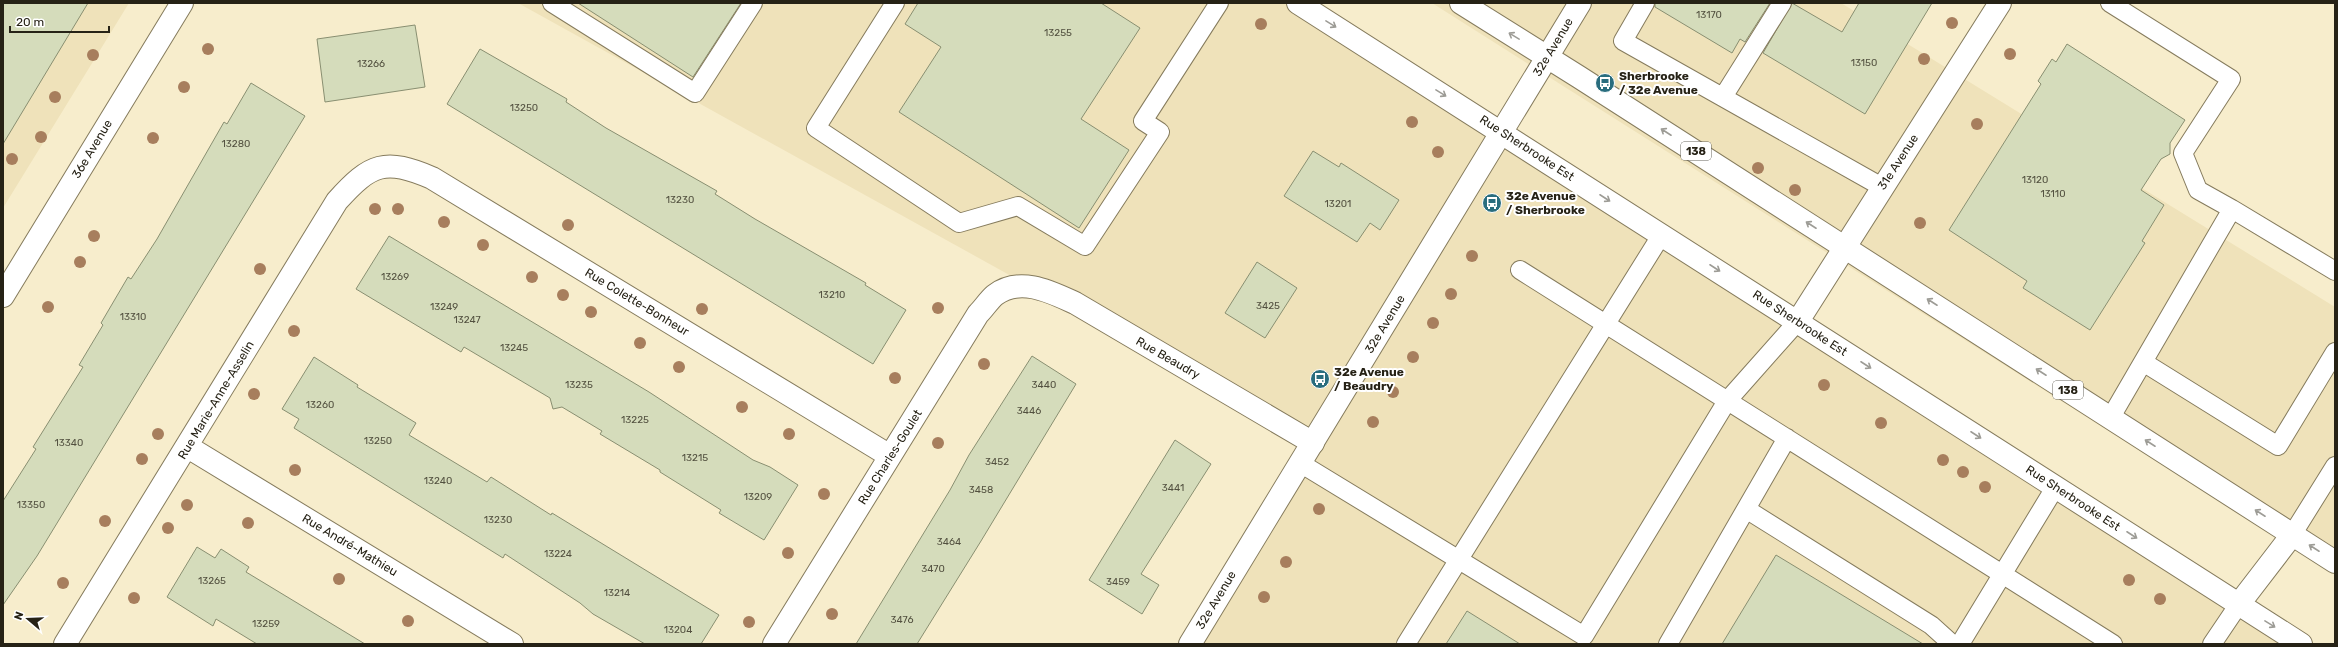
<svg xmlns="http://www.w3.org/2000/svg" width="2338" height="647" viewBox="0 0 2338 647" font-family="Rubik,sans-serif">
<style>
.built{fill:#efe2ba}
.building{fill:#d5dcbb;stroke:#898f71}
.lines{fill:none;stroke-linecap:round;stroke-linejoin:round}
.service-casing{stroke:#857b5d;stroke-width:20}
.minor-casing{stroke:#857b5d;stroke-width:24}
.tertiary-casing{stroke:#857b5d;stroke-width:24}
.primary-casing{stroke:#857b5d;stroke-width:24}
.service{stroke:#fff;stroke-width:18}
.minor{stroke:#fff;stroke-width:22}
.tertiary{stroke:#fff;stroke-width:22}
.primary{stroke:#fff;stroke-width:22}
.tree{fill:#a77e5d}
.oneway{stroke:#9d9c96}
.labels{text-anchor:middle;stroke-width:4;stroke-linejoin:round;paint-order:stroke}
.number-label{font-size:10px;fill:#52503f}
.shield{fill:#fff;stroke:#67645c;stroke-width:1}
.shield-label{font-size:11px;font-weight:bold;fill:#262216}
.street-label{font-size:12px;fill:#262216;stroke:#fff}
.poi-label{font-size:12px;font-weight:bold;fill:#262216;stroke:#fff;text-anchor:start}
</style>
<rect width="100%" height="100%" fill="#f7edcc"/>
<path class="built" d="M3,3H129L3,208Z
M518,3H1297L2301,644H1190L1313,443Z
M1432,3H1841L2335,307V574Z"/>
<path class="building" d="M3,3H88L3,144Z
M578,3H741L693,77Z
M918,3H1101L1140,28L1081,119L1129,150L1079,228L899,112L941,47L905,24Z
M1655,3H1770L1745,42L1740,39L1732,53L1655,7Z
M1792,3L1842,32L1859,3H1932L1865,114L1763,53Z
M415,25L425,87L325,102L317,39Z
M2067,44L2185,120L2170,143V154L2161,159L2141,190L2164,205L2142,241L2145,243L2090,330L2023,288L2027,281L1949,230L2041,84L2038,81L2052,59L2056,62Z
M480,49L567,99L566,102L606,128L717,191L715,194L755,219L866,283L865,285L906,310L873,364L447,104Z
M251,83L305,116L37,556L3,605V501L36,449L33,447L83,367L79,365L103,325L101,323L128,277L131,279L157,239L224,122L227,124Z
M1313,151L1339,167L1341,163L1399,200L1380,230L1370,223L1357,242L1284,196Z
M389,236L649,392L753,460L770,467L798,485L764,540L719,513L721,510L660,472V470L600,434L602,431L562,407L553,409L550,398L464,347L461,352L356,289Z
M1257,262L1297,288L1265,338L1225,313Z
M1032,356L1076,384L981,541L917,644H856L950,490L969,455Z
M314,357L358,385L357,387L416,423L409,435L487,482L491,477L551,515L552,513L719,615L701,644H645L593,614L580,603L505,554L503,558L294,428L299,419L282,409Z
M1175,440L1211,464L1141,574L1159,585L1142,614L1089,580Z
M197,547L215,558L221,549L249,567L246,572L365,644H257L216,619L213,626L167,597Z
M1776,555L1923,644H1722Z
M1467,611L1520,644H1446Z"/>
<g class="lines">
<g class="service-casing">
<path id="service" d="M552,3L695,93L753,3
M895,3L816,128L959,223L1018,206L1085,246L1160,132L1143,121L1219,3
M1645,3L1623,41L1882,187
M2110,3L2231,79L2183,153L2198,190L2232,209
M1723,97L1782,3
M1520,270L2113,644
M2143,362L2278,446L2335,352
M2111,417L2232,209L2335,271
M1300,463L1584,636L1727,401L1798,321
M1746,509L1931,625L1952,644
M2292,535L2335,466
M1406,644L1662,234
M1668,644L1787,438
M1960,644L2056,486
M2212,644L2239,604"/>
</g>
<g class="minor-casing">
<path id="minor" d="M3,296L182,3
M1798,321L2000,3
M188,447L512,644
M65,644L337,201C371,163 385,158 432,178L890,456
M774,644L978,314C984,308 989,300 995,295C1020,276 1051,292 1075,303L1313,443"/>
</g>
<g class="tertiary-casing">
<path id="tertiary" d="M1190,644L1580,3"/>
</g>
<g class="primary-casing">
<path id="primary" d="M1298,3L2301,644
M1461,3L1579,77L2335,562
M2239,604L2292,535"/>
</g>
<use href="#service" class="service"/>
<use href="#minor" class="minor"/>
<use href="#tertiary" class="tertiary"/>
<use href="#primary" class="primary"/>
</g>
<g class="tree">
<circle cx="1952" cy="23" r="6"/>
<circle cx="1261" cy="24" r="6"/>
<circle cx="208" cy="49" r="6"/>
<circle cx="2010" cy="54" r="6"/>
<circle cx="93" cy="55" r="6"/>
<circle cx="1924" cy="59" r="6"/>
<circle cx="184" cy="87" r="6"/>
<circle cx="55" cy="97" r="6"/>
<circle cx="1412" cy="122" r="6"/>
<circle cx="1977" cy="124" r="6"/>
<circle cx="41" cy="137" r="6"/>
<circle cx="153" cy="138" r="6"/>
<circle cx="1438" cy="152" r="6"/>
<circle cx="12" cy="159" r="6"/>
<circle cx="1758" cy="168" r="6"/>
<circle cx="1795" cy="190" r="6"/>
<circle cx="375" cy="209" r="6"/>
<circle cx="398" cy="209" r="6"/>
<circle cx="444" cy="222" r="6"/>
<circle cx="1920" cy="223" r="6"/>
<circle cx="568" cy="225" r="6"/>
<circle cx="94" cy="236" r="6"/>
<circle cx="483" cy="245" r="6"/>
<circle cx="1472" cy="256" r="6"/>
<circle cx="80" cy="262" r="6"/>
<circle cx="260" cy="269" r="6"/>
<circle cx="532" cy="277" r="6"/>
<circle cx="1451" cy="294" r="6"/>
<circle cx="563" cy="295" r="6"/>
<circle cx="48" cy="307" r="6"/>
<circle cx="938" cy="308" r="6"/>
<circle cx="702" cy="309" r="6"/>
<circle cx="591" cy="312" r="6"/>
<circle cx="1433" cy="323" r="6"/>
<circle cx="294" cy="331" r="6"/>
<circle cx="640" cy="343" r="6"/>
<circle cx="1413" cy="357" r="6"/>
<circle cx="984" cy="364" r="6"/>
<circle cx="679" cy="367" r="6"/>
<circle cx="895" cy="378" r="6"/>
<circle cx="1824" cy="385" r="6"/>
<circle cx="1393" cy="392" r="6"/>
<circle cx="254" cy="394" r="6"/>
<circle cx="742" cy="407" r="6"/>
<circle cx="1373" cy="422" r="6"/>
<circle cx="1881" cy="423" r="6"/>
<circle cx="158" cy="434" r="6"/>
<circle cx="789" cy="434" r="6"/>
<circle cx="938" cy="443" r="6"/>
<circle cx="142" cy="459" r="6"/>
<circle cx="1943" cy="460" r="6"/>
<circle cx="295" cy="470" r="6"/>
<circle cx="1963" cy="472" r="6"/>
<circle cx="1985" cy="487" r="6"/>
<circle cx="824" cy="494" r="6"/>
<circle cx="187" cy="505" r="6"/>
<circle cx="1319" cy="509" r="6"/>
<circle cx="105" cy="521" r="6"/>
<circle cx="248" cy="523" r="6"/>
<circle cx="168" cy="528" r="6"/>
<circle cx="788" cy="553" r="6"/>
<circle cx="1286" cy="562" r="6"/>
<circle cx="339" cy="579" r="6"/>
<circle cx="2129" cy="580" r="6"/>
<circle cx="63" cy="583" r="6"/>
<circle cx="1264" cy="597" r="6"/>
<circle cx="134" cy="598" r="6"/>
<circle cx="2160" cy="599" r="6"/>
<circle cx="832" cy="614" r="6"/>
<circle cx="408" cy="621" r="6"/>
<circle cx="749" cy="622" r="6"/>
</g>
<defs><path id="oneway-shaft" d="M-6 0H5M1.5-3L5.5 0L1.5 3" fill="none" stroke-width="1.6" stroke-linecap="round" stroke-linejoin="round"/></defs>
<g class="oneway">
<use href="#oneway-shaft" transform="translate(1331 24) rotate(32)"/>
<use href="#oneway-shaft" transform="translate(1514 36) rotate(-149)"/>
<use href="#oneway-shaft" transform="translate(1441 93) rotate(32)"/>
<use href="#oneway-shaft" transform="translate(1666 132) rotate(-147)"/>
<use href="#oneway-shaft" transform="translate(1605 198) rotate(33)"/>
<use href="#oneway-shaft" transform="translate(1811 225) rotate(-147)"/>
<use href="#oneway-shaft" transform="translate(1715 268) rotate(33)"/>
<use href="#oneway-shaft" transform="translate(1932 302) rotate(-147)"/>
<use href="#oneway-shaft" transform="translate(1866 365) rotate(33)"/>
<use href="#oneway-shaft" transform="translate(2041 372) rotate(-147)"/>
<use href="#oneway-shaft" transform="translate(1976 435) rotate(33)"/>
<use href="#oneway-shaft" transform="translate(2150 443) rotate(-147)"/>
<use href="#oneway-shaft" transform="translate(2260 513) rotate(-147)"/>
<use href="#oneway-shaft" transform="translate(2132 535) rotate(33)"/>
<use href="#oneway-shaft" transform="translate(2314 548) rotate(-147)"/>
<use href="#oneway-shaft" transform="translate(2270 624) rotate(32)"/>
</g>
<defs>
<g id="bus-disc" transform="scale(1)"><circle r="9.5" fill="#296d7e" stroke="#fff"/><path d="M-5-6H5V4H4V6H2V4H-2V6H-4V4H-5ZM-3.5-4V0h7V-4ZM-3.5 1.2v1.5H-2V1.2ZM2 1.2v1.5H3.5V1.2Z" fill="#fff"/></g>
</defs>
<g fill-rule="evenodd">
<use href="#bus-disc" x="1605" y="83"/>
<use href="#bus-disc" x="1492" y="203"/>
<use href="#bus-disc" x="1320" y="379"/>
</g>
<g class="labels">
<g class="number-label">
<text x="1709" y="18">13170</text>
<text x="1058" y="36">13255</text>
<text x="1864" y="66">13150</text>
<text x="371" y="67">13266</text>
<text x="524" y="111">13250</text>
<text x="236" y="147">13280</text>
<text x="2035" y="183">13120</text>
<text x="2053" y="197">13110</text>
<text x="680" y="203">13230</text>
<text x="1338" y="207">13201</text>
<text x="395" y="280">13269</text>
<text x="832" y="298">13210</text>
<text x="1268" y="309">3425</text>
<text x="444" y="310">13249</text>
<text x="133" y="320">13310</text>
<text x="467" y="323">13247</text>
<text x="514" y="351">13245</text>
<text x="579" y="388">13235</text>
<text x="1044" y="388">3440</text>
<text x="320" y="408">13260</text>
<text x="1029" y="414">3446</text>
<text x="635" y="423">13225</text>
<text x="378" y="444">13250</text>
<text x="69" y="446">13340</text>
<text x="695" y="461">13215</text>
<text x="997" y="465">3452</text>
<text x="438" y="484">13240</text>
<text x="1173" y="491">3441</text>
<text x="981" y="493">3458</text>
<text x="758" y="500">13209</text>
<text x="31" y="508">13350</text>
<text x="498" y="523">13230</text>
<text x="949" y="545">3464</text>
<text x="558" y="557">13224</text>
<text x="933" y="572">3470</text>
<text x="212" y="584">13265</text>
<text x="1118" y="585">3459</text>
<text x="617" y="596">13214</text>
<text x="902" y="623">3476</text>
<text x="266" y="627">13259</text>
<text x="678" y="633">13204</text>
</g>
<g class="shield">
<rect x="1681" y="142" width="30" height="18" rx="3"/>
<rect x="2053" y="381" width="30" height="18" rx="3"/>
</g>
<g class="shield-label">
<text x="1696" y="155">138</text>
<text x="2068" y="394">138</text>
</g>
<g class="street-label">
<text transform="translate(1553 47) rotate(-59)" y="4">32e Avenue</text>
<text transform="translate(1527 148) rotate(33)" y="4">Rue Sherbrooke Est</text>
<text transform="translate(92 149) rotate(-59)" y="4">36e Avenue</text>
<text transform="translate(1898 162) rotate(-57)" y="4">31e Avenue</text>
<text transform="translate(637 302) rotate(31)" y="4">Rue Colette-Bonheur</text>
<text transform="translate(1800 323) rotate(33)" y="4">Rue Sherbrooke Est</text>
<text transform="translate(1385 324) rotate(-59)" y="4">32e Avenue</text>
<text transform="translate(1168 358) rotate(30)" y="4">Rue Beaudry</text>
<text transform="translate(216 400) rotate(-59)" y="4">Rue Marie-Anne-Asselin</text>
<text transform="translate(890 457) rotate(-58)" y="4">Rue Charles-Goulet</text>
<text transform="translate(2073 498) rotate(33)" y="4">Rue Sherbrooke Est</text>
<text transform="translate(350 545) rotate(31)" y="4">Rue André-Mathieu</text>
<text transform="translate(1216 600) rotate(-59)" y="4">32e Avenue</text>
</g>
<g class="poi-label">
<text x="1619" y="80">Sherbrooke<tspan x="1619" dy="14">/ 32e Avenue</tspan></text>
<text x="1506" y="200">32e Avenue<tspan x="1506" dy="14">/ Sherbrooke</tspan></text>
<text x="1334" y="376">32e Avenue<tspan x="1334" dy="14">/ Beaudry</tspan></text>
</g>
</g>
<rect width="2338" height="647" fill="none" stroke="#262216" stroke-width="8"/>
<g transform="translate(28 619) rotate(289)" stroke="#ffffff" stroke-width="3" paint-order="stroke">
<path d="M0-3L7 15L0 10L-7 15Z" fill="#262216"/>
<text y="-6" font-size="11" font-weight="bold" text-anchor="middle" fill="#262216">N</text>
</g>
<path d="M10 26v6h99v-6" fill="none" stroke="#262216" stroke-width="2"/>
<text x="16" y="26" font-size="12" fill="#262216" stroke="#ffffff" stroke-width="3" paint-order="stroke">20 m</text>
</svg>
